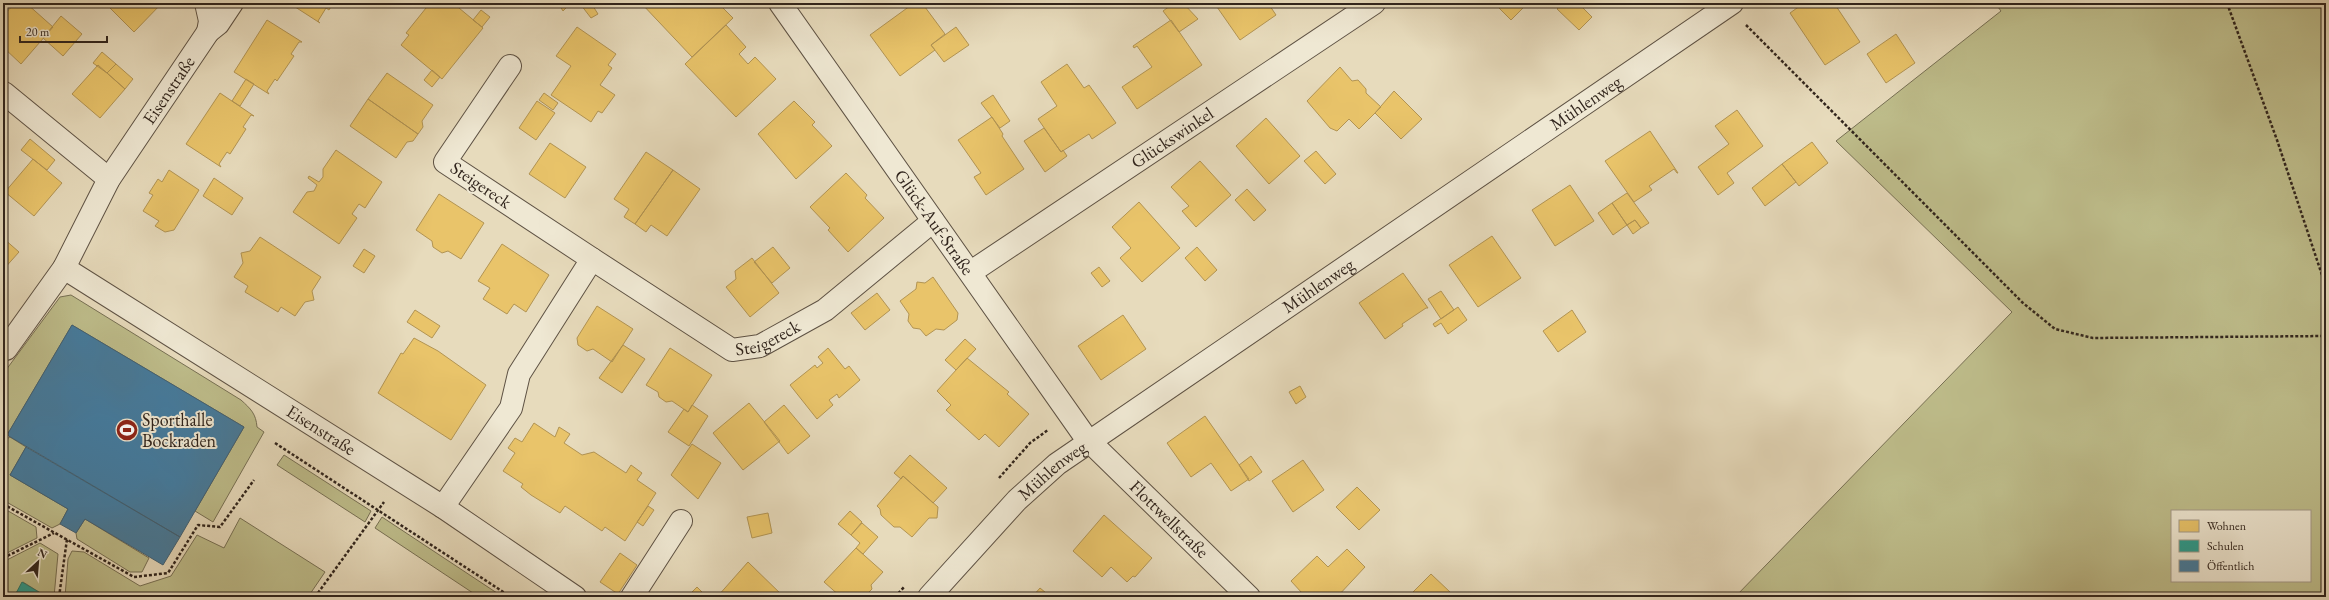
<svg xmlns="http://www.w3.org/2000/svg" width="2329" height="600" viewBox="0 0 2329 600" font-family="'EB Garamond',serif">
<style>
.green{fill:#bebd8b;stroke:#777054;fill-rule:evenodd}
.homes{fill:#e9c46a;stroke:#b29453}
.schools{fill:#2a9d8f;stroke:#2c796c}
.public{fill:#457b9d;stroke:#3f6176}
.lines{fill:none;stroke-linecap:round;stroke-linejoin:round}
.minor-casing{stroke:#5e5244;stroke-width:24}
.path{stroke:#30241c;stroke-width:2.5;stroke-dasharray:3 2;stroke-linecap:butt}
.minor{stroke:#efe8d3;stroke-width:22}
.labels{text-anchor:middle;stroke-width:4;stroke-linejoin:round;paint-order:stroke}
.street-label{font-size:18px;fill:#30241c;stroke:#efe8d3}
.poi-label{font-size:18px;fill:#30241c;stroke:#efe8d3;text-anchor:start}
</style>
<rect width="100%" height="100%" fill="#e7dbbc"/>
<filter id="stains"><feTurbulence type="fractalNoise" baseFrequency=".005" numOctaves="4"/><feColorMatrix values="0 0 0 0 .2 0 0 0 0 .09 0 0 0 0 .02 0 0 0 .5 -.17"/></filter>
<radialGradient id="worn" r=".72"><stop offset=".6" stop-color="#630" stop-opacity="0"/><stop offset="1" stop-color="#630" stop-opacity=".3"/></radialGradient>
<path class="green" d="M1995,3H2326V597H1735L2012,312L1836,141L2001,11ZM2172,511H2310V581H2172Z
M71,295L241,400C251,409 256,414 257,427L264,432L213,522L195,511L244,427L72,325L9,432L3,435V374L60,297Z
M10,437L26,447L10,475L68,509L60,524L52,528L3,500V441Z
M284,455L371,511L365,522L277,465Z
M3,508L36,527L37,538L3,555Z
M382,517L503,597H479L375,528Z
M240,518L325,572L308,597H65L68,559L72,551L84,552L140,586L171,576L197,535L224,548Z
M85,519L149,558L142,572H130L77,539L76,533Z
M40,543L58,554L54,597H47L23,582L14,597H3V562Z"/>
<path class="homes" d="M15,3H26L53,27L21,64L3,47V16Z
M105,3H162L134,32Z
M289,3H333L329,10L326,8L318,21L320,23Z
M430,3H453L483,28L442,79L401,45L409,35L406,33Z
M558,3H571L563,11Z
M584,3H591L598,14L591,18L581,5Z
M641,3H718L733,18L692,57Z
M914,3H922L945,34L931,45L935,50L900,76L870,35Z
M1174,3H1183L1198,19L1179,32L1163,11Z
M1223,3H1268L1276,15L1240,40L1217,7Z
M1502,3H1528L1511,20L1498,7Z
M1563,3H1578L1592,17L1579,30L1557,9Z
M1804,3H1834L1860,42L1825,65L1790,13Z
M481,10L490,17L482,27L473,20Z
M61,16L82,34L63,56L43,38Z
M267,20L302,42H299L291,54L294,56L277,81L275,79L267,91L269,94L234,72Z
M1171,20L1202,65L1137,109L1122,87L1152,67L1137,46L1134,48L1133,46Z
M726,25L746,47L739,54L748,64L755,57L776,79L736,117L685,64Z
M577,27L616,54L608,65L612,68L600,85L615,95L602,113L598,111L591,122L551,95L571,66L556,56Z
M956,27L969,45L944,62L931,45Z
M1896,34L1915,63L1886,83L1867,54Z
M102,52L116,64L107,73L93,63Z
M116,64L133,79L125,89L107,73Z
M1067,64L1084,88L1089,85L1116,123L1092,139L1089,134L1061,152L1038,119L1057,106L1041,82Z
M98,65L125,89L100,118L72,94Z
M1340,67L1352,81L1358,80L1366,89V93L1381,107L1359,129L1349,119L1337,131L1330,128L1307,101Z
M432,70L440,77L432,87L424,80Z
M387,73L433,105L422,121L423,127L418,134L368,99Z
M246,79L254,84L240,106L232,101Z
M1394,91L1422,119L1401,139L1375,113Z
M220,93L254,116L251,115L243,127L246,129L230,154L227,152L219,164L221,167L186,144Z
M544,93L558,103L553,110L539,100Z
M993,95L1010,121L1000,128L981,103Z
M368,99L418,134L413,141L407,142L396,158L350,126Z
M537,101L555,113L536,140L519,128Z
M794,101L815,122L812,125L832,146L796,179L758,134Z
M1737,110L1763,146L1727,173L1734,183L1718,195L1698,167L1729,144L1715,126Z
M992,117L1003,134L1002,136L1024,169L986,195L974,177L981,173L958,140Z
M1266,118L1300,156L1269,184L1236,146Z
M1044,128L1061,152L1063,150L1067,156L1045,172L1024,141Z
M1650,131L1678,173H1677L1674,169L1649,186L1652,190L1634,202L1605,161Z
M30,139L55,160L47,170L21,150Z
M1812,142L1828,163L1799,186L1782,164Z
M550,143L586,167L565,198L529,174Z
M336,150L382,182L365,208L359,204L352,214L357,218L339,244L293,212L307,192L314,191L317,185L308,178L309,176L319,182L323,177V169Z
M1316,151L1336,174L1325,184L1304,161Z
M646,152L673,170L635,224L624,217L629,209L614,199Z
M33,159L62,183L34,216L5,192Z
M1200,161L1231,195L1196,227L1182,211L1189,206L1171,187Z
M1782,164L1796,182L1765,206L1752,188Z
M169,170L199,190L174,230L165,232L155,226L159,221L143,211L153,195L149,193L158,179L162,182Z
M673,170L700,189L667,236L651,225L646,232L635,224Z
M846,173L867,195L865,198L884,218L848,252L828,230L830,228L810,207Z
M214,178L243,198L232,215L203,196Z
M1570,185L1594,221L1555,246L1532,210Z
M1247,189L1266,210L1254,221L1235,200Z
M1627,193L1649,223L1641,228L1635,220L1627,225L1612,203Z
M439,194L484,223L461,259L448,251L442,253L433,247L432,241L416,230Z
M1139,202L1180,248L1142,282L1120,258L1131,248L1112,227Z
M1612,203L1627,225L1613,235L1598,213Z
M1635,220L1641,228L1633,234L1627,225Z
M1492,236L1521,278L1478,307L1449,265Z
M260,237L321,277L312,291L314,300L305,302L295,316L281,307L278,312L245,292L248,286L234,277L243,263L241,253L250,251Z
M3,238L19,252L3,270Z
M502,244L549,275L526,312L514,304L507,314L483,299L490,288L478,281Z
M773,247L790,268L772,283L754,262Z
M1197,247L1217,270L1205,281L1185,258Z
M364,249L375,256L364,273L353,266Z
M752,258L779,293L750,317L726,287L736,279L735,271Z
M1099,267L1110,281L1102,287L1091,273Z
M1403,273L1428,308H1426L1402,324L1403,326L1385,339L1359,303Z
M933,277L958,313L957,320L944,330L936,329L926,336L920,329L913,328L908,321L909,314L900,301L916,289L917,282L925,283Z
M1441,291L1454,310L1441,319L1428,299Z
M877,293L890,310L865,330L851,313Z
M597,306L633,329L612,362L593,349L587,351L578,345L577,338Z
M1458,307L1467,320L1448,334L1441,323L1435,327L1433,324Z
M415,310L440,326L432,338L407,322Z
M1572,310L1586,332L1558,352L1543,331Z
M1123,315L1146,349L1101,380L1078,346Z
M414,338L438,351L486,385L451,440L378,393L401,353L403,354Z
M965,339L976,349L956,370L945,360Z
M623,345L645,359L622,393L599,378Z
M670,348L712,375L688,412L672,401L666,402L659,397L658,392L646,385Z
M828,348L845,369L849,366L860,380L839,398L837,394L829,400L833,405L817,419L790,385L815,365L817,368L823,363L818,357Z
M967,358L1009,392L1007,394L1029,414L999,447L985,434L979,440L946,410L951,405L937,391Z
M1300,386L1306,397L1296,404L1289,392Z
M749,403L780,441L743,470L713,433Z
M692,405L708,416L689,446L668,432L684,409L688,412Z
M784,405L810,436L788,454L764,422Z
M1205,416L1249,479L1231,491L1211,463L1191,477L1167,443Z
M534,423L555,437L559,427L570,434L564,443L582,455L594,452L626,473L631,465L642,473L637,480L656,493L625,541L605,527L602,531L565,506L560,513L531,495L521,487L523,484L503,471L515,453L508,448L515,438L522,442Z
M692,444L721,463L698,499L671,475Z
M910,455L947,488L933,503L903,476L901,479L894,473Z
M1251,456L1262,472L1249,481L1239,465Z
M1303,460L1324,490L1293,512L1272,481Z
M903,476L938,507L937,518H929L912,537L900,527H894L881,515L880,509L877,506Z
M1357,487L1380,510L1359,530L1336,507Z
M648,506L654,510L643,526L637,522Z
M850,511L862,522L851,535L838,524Z
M768,513L772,533L752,538L747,517Z
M1104,515L1152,558L1135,577L1133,576L1127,582L1111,567L1102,577L1073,551Z
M862,523L878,537L863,554L856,548L860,543L851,535Z
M856,548L883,572L871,585L872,589L867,594L860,597H841L824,582Z
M1347,549L1365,567L1337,597H1298L1302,593L1291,581L1317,556L1328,567Z
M620,553L637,565L618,594L600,582Z
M748,562L784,597H717Z
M1431,574L1450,592L1445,597H1417L1413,592Z
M697,587L707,597H687Z
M1040,588L1051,597H1032Z"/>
<path class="schools" d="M22,582L47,597H14Z"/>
<path class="public" d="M72,325L244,427L180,537L7,435Z
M26,447L180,537L163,565L85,519L76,533L60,524L68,509L10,475Z"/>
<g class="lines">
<g class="minor-casing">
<g id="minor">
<path d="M206,3L210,21L208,32"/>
<path id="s1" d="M780,3L1086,438L1249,597"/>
<path d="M4,93L109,179"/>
<path id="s2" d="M592,259L732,350L760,346L825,310L933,221"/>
<path id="s3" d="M64,268L443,507L575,597"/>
<path id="s4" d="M971,272L1374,3"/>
<path id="s5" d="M3,347L6,349L64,268L109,179L208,32L218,24L232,3"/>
<path d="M443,507L511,408L519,374L592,259L445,162L510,66"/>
<path d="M632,597L681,521"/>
<path id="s6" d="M929,597L1017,500L1057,464L1732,3"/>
</g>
</g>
<path class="path" d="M2227,3L2277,140L2326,287
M1746,25L2023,303L2055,329L2093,338L2326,336
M3,437L7,435
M275,443L511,597
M999,478L1030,443L1048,430
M3,504L134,577L168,573L198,525L220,527L254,480
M3,558L54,533
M59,597L67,539
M315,597L384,502
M895,597L904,587"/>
<use href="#minor" class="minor"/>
</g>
<defs>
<g id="stadium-disc" transform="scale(1.15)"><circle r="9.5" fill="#8f2418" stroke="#efe8d3"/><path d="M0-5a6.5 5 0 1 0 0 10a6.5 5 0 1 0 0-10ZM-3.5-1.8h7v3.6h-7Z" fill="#fff"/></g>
</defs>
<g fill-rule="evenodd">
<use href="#stadium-disc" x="127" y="430"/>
</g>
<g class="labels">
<g class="street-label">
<text dy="6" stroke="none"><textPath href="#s5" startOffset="310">Eisenstraße</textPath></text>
<text dy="6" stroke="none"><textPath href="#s6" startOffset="825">Mühlenweg</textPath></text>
<text dy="6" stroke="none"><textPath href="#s4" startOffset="242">Glückswinkel</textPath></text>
<text transform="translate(481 185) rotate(34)" y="6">Steigereck</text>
<text dy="6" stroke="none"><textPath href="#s1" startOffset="268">Glück-Auf-Straße</textPath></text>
<text dy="6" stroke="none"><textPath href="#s6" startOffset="501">Mühlenweg</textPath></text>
<text dy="6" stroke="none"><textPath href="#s2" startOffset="205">Steigereck</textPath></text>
<text dy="6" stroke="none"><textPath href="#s3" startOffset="304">Eisenstraße</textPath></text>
<text dy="6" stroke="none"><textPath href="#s6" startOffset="177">Mühlenweg</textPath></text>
<text dy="6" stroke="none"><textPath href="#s1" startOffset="648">Flottwellstraße</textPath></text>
</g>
<g class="poi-label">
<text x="142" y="426">Sporthalle<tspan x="142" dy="21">Bockraden</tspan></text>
</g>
</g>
<rect width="2329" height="600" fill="none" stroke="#e7dbbc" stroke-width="16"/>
<rect x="4" y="4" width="2321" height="592" fill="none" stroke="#30241c" stroke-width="2"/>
<rect x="8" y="8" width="2313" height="584" fill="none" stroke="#30241c"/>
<rect x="2171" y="510" width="140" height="72" fill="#efe8d3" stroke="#a39a8a"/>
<rect x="2179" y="520" width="20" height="12" fill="#e9c46a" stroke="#a39a8a"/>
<text x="2207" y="530" font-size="12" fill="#30241c">Wohnen</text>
<rect x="2179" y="540" width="20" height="12" fill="#2a9d8f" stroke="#a39a8a"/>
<text x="2207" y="550" font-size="12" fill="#30241c">Schulen</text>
<rect x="2179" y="560" width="20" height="12" fill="#457b9d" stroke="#a39a8a"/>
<text x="2207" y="570" font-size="12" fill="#30241c">Öffentlich</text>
<g transform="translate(38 562) rotate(26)" stroke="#efe8d3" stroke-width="3" paint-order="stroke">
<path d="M0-3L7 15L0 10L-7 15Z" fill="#30241c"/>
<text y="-6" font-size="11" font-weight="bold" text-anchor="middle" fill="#30241c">N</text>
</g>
<path d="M20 36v6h87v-6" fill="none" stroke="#30241c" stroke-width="2"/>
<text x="26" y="36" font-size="12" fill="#30241c" stroke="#efe8d3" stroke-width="3" paint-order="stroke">20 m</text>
<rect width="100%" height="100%" filter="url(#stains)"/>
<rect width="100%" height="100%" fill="url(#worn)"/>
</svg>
